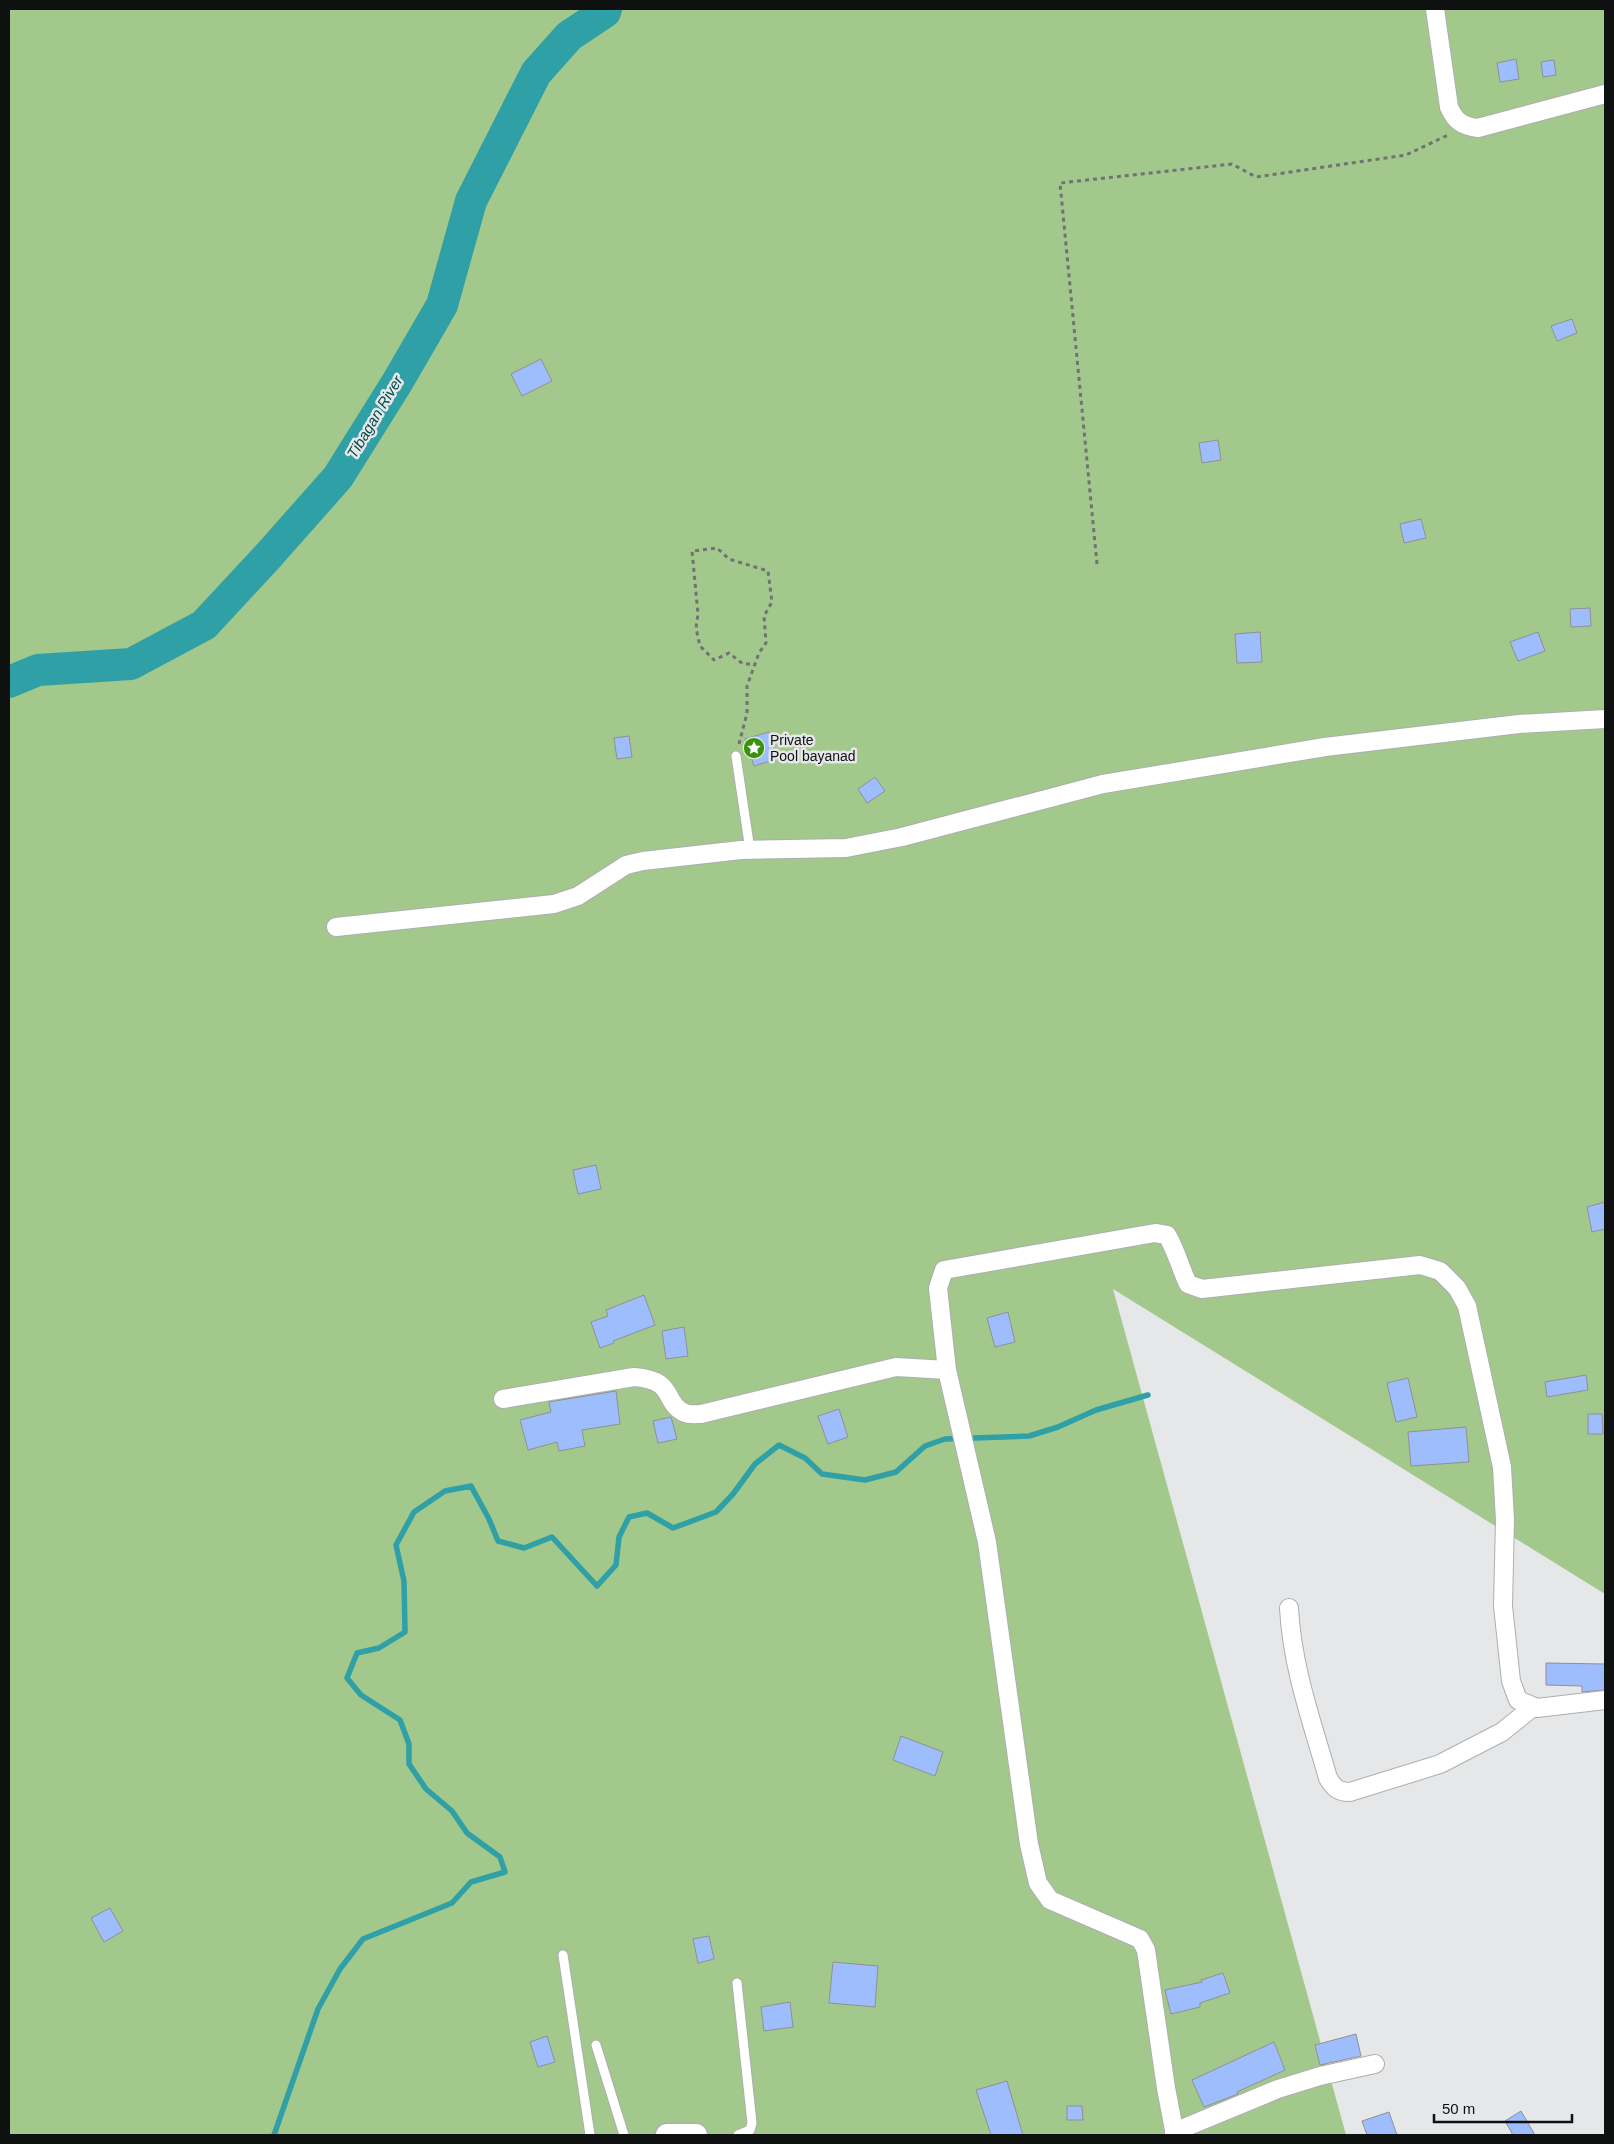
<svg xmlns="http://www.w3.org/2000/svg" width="1614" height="2144" viewBox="0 0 1614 2144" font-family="Helvetica,sans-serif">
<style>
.green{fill:#a3c88b}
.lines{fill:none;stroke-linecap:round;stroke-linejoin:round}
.stream{stroke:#2ea0a6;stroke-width:5.5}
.river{stroke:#2ea0a6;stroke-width:32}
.building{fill:#9ebdfd;stroke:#909092}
.service-casing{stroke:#adaeaf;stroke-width:11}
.minor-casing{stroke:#adaeaf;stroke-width:20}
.tertiary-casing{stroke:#adaeaf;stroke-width:25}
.path{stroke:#717273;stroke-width:3;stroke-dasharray:4 4;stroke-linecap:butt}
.service{stroke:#fff;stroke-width:9}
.minor{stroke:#fff;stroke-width:18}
.tertiary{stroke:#fff;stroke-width:22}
.labels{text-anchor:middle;stroke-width:5;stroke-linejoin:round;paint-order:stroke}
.poi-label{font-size:14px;fill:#0f1010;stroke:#e6e7e8;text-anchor:start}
.water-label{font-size:15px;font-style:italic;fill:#04494d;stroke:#e6e7e8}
</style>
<rect width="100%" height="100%" fill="#e6e7e8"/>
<path class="green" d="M9,9H1605V1594L1113,1289L1346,2135H9Z"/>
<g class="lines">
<path class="stream" d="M274,2135L318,2009L340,1969L363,1939L452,1903L471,1882L505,1872L500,1857L467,1833L452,1811L426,1789L409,1764V1744L400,1720L361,1695L347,1678L357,1653L379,1648L405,1632L404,1581L396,1545L414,1512L445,1491L471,1486L489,1519L498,1541L524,1548L552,1537L597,1586L616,1565L619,1537L629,1517L647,1513L673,1528L716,1512L733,1494L755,1464L779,1445L805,1458L822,1474L865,1480L896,1472L925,1446L945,1439L1029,1436L1058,1427L1096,1410L1148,1395"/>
<path class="river" d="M9,682L38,670L131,664L204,625L269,555L338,477L398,381L442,305L471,201L536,73L569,36L605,12L606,9"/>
</g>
<path class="building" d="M1516,59L1519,79L1500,82L1497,63Z
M1554,60L1556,75L1543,77L1541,62Z
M1572,319L1577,333L1557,341L1551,326Z
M541,359L552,381L522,396L511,374Z
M1218,440L1221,460L1202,463L1199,443Z
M1421,519L1426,538L1404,543L1400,524Z
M1590,608L1591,626L1571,627L1570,609Z
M1260,632L1262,662L1237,663L1235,634Z
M1538,632L1545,651L1518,661L1510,642Z
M769,732L777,759L754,766L745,739Z
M629,736L632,757L617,759L614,738Z
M875,777L885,791L867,803L858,789Z
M596,1165L601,1189L578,1194L573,1170Z
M1605,1202V1229L1592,1232L1587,1207Z
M644,1295L655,1325L613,1341L614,1343L600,1348L591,1322L608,1316L606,1310Z
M1008,1312L1015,1342L995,1347L987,1318Z
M684,1327L688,1356L666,1359L662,1331Z
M1586,1375L1588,1390L1547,1397L1545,1382Z
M1408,1378L1417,1417L1396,1422L1387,1383Z
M616,1391L620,1424L582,1430L585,1446L559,1451L557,1442L528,1450L520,1420L551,1412L549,1402Z
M839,1409L848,1437L828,1444L818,1416Z
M1588,1414H1602L1603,1434H1588Z
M671,1417L677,1439L658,1443L653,1421Z
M1466,1427L1469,1462L1411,1466L1408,1432Z
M1546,1663L1605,1664V1690L1582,1692V1686L1546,1685Z
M901,1736L943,1752L935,1776L893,1760Z
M110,1908L123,1931L104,1942L91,1918Z
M709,1936L714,1959L698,1963L693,1939Z
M833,1962L878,1966L875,2007L829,2003Z
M1223,1973L1230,1993L1200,2003V2007L1171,2014L1165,1990L1202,1982L1201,1980Z
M790,2002L793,2027L764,2031L761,2007Z
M1356,2034L1361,2056L1320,2065L1315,2045Z
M547,2036L555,2062L538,2067L530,2042Z
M1274,2042L1285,2070L1237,2092L1238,2094L1204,2107L1192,2080Z
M1007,2081L1023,2135H991L976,2090Z
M1067,2106H1082L1083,2120H1067Z
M1521,2111L1535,2135H1513L1505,2121Z
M1389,2112L1397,2135H1367L1362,2121Z"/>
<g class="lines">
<g class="service-casing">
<path id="service" d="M736,756L750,850
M563,1955L590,2135
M737,1983L752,2123L750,2130L738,2135
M596,2045L624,2135"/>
</g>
<g class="minor-casing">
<path id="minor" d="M1435,9L1449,107C1455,121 1462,126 1478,128L1605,94
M336,927L554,904L578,896L626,865L643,861L741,850L846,848L902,837L1103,784L1325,747L1519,724L1605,719
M503,1399L634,1377C677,1380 662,1403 685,1413C690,1415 696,1414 701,1414L896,1367L947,1370
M1289,1608C1292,1667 1312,1722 1328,1778C1334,1788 1338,1792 1350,1792L1440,1764L1502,1732L1533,1707
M1174,2132L1278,2089L1320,2076L1375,2064
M1175,2135L1166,2088L1146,1950L1140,1939L1050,1900L1038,1883L1029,1844L987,1542L947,1370L938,1288L944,1270L1155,1233L1167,1235C1176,1250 1180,1267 1188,1284L1202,1289L1420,1265L1440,1271L1457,1288L1467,1306L1502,1467L1505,1520L1503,1606L1511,1681L1518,1700L1537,1708L1605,1700"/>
</g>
<g class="tertiary-casing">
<path id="tertiary" d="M667,2135H696"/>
</g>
<path class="path" d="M1097,564L1060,183L1232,164L1256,177L1406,155L1448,135
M739,744L747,713V686L759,653L766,643L764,616L772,602L768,571L729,559L717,548L692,551L698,614L696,628L700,646L714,660L729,653L743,664H755"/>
<use href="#service" class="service"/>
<use href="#minor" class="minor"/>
<use href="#tertiary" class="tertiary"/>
</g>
<defs>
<g id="sight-disc" transform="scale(1.125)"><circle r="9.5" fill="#39940b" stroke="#e6e7e8"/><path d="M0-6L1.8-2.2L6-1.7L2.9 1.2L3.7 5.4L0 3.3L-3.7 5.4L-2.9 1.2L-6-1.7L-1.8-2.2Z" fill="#fff"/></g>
</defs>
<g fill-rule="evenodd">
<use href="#sight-disc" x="754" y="748"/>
</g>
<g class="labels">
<g class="poi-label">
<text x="770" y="745">Private<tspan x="770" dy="16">Pool bayanad</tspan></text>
</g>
<g class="water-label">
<text transform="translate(375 417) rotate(-59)" y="5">Tibagan River</text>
</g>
</g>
<rect width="1614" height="2144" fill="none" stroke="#0f1010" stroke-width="20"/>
<path d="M1434 2114v8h138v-8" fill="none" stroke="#0f1010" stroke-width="2.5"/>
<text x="1442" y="2114" font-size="15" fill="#0f1010" stroke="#e6e7e8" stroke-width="4" paint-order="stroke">50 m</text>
</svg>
